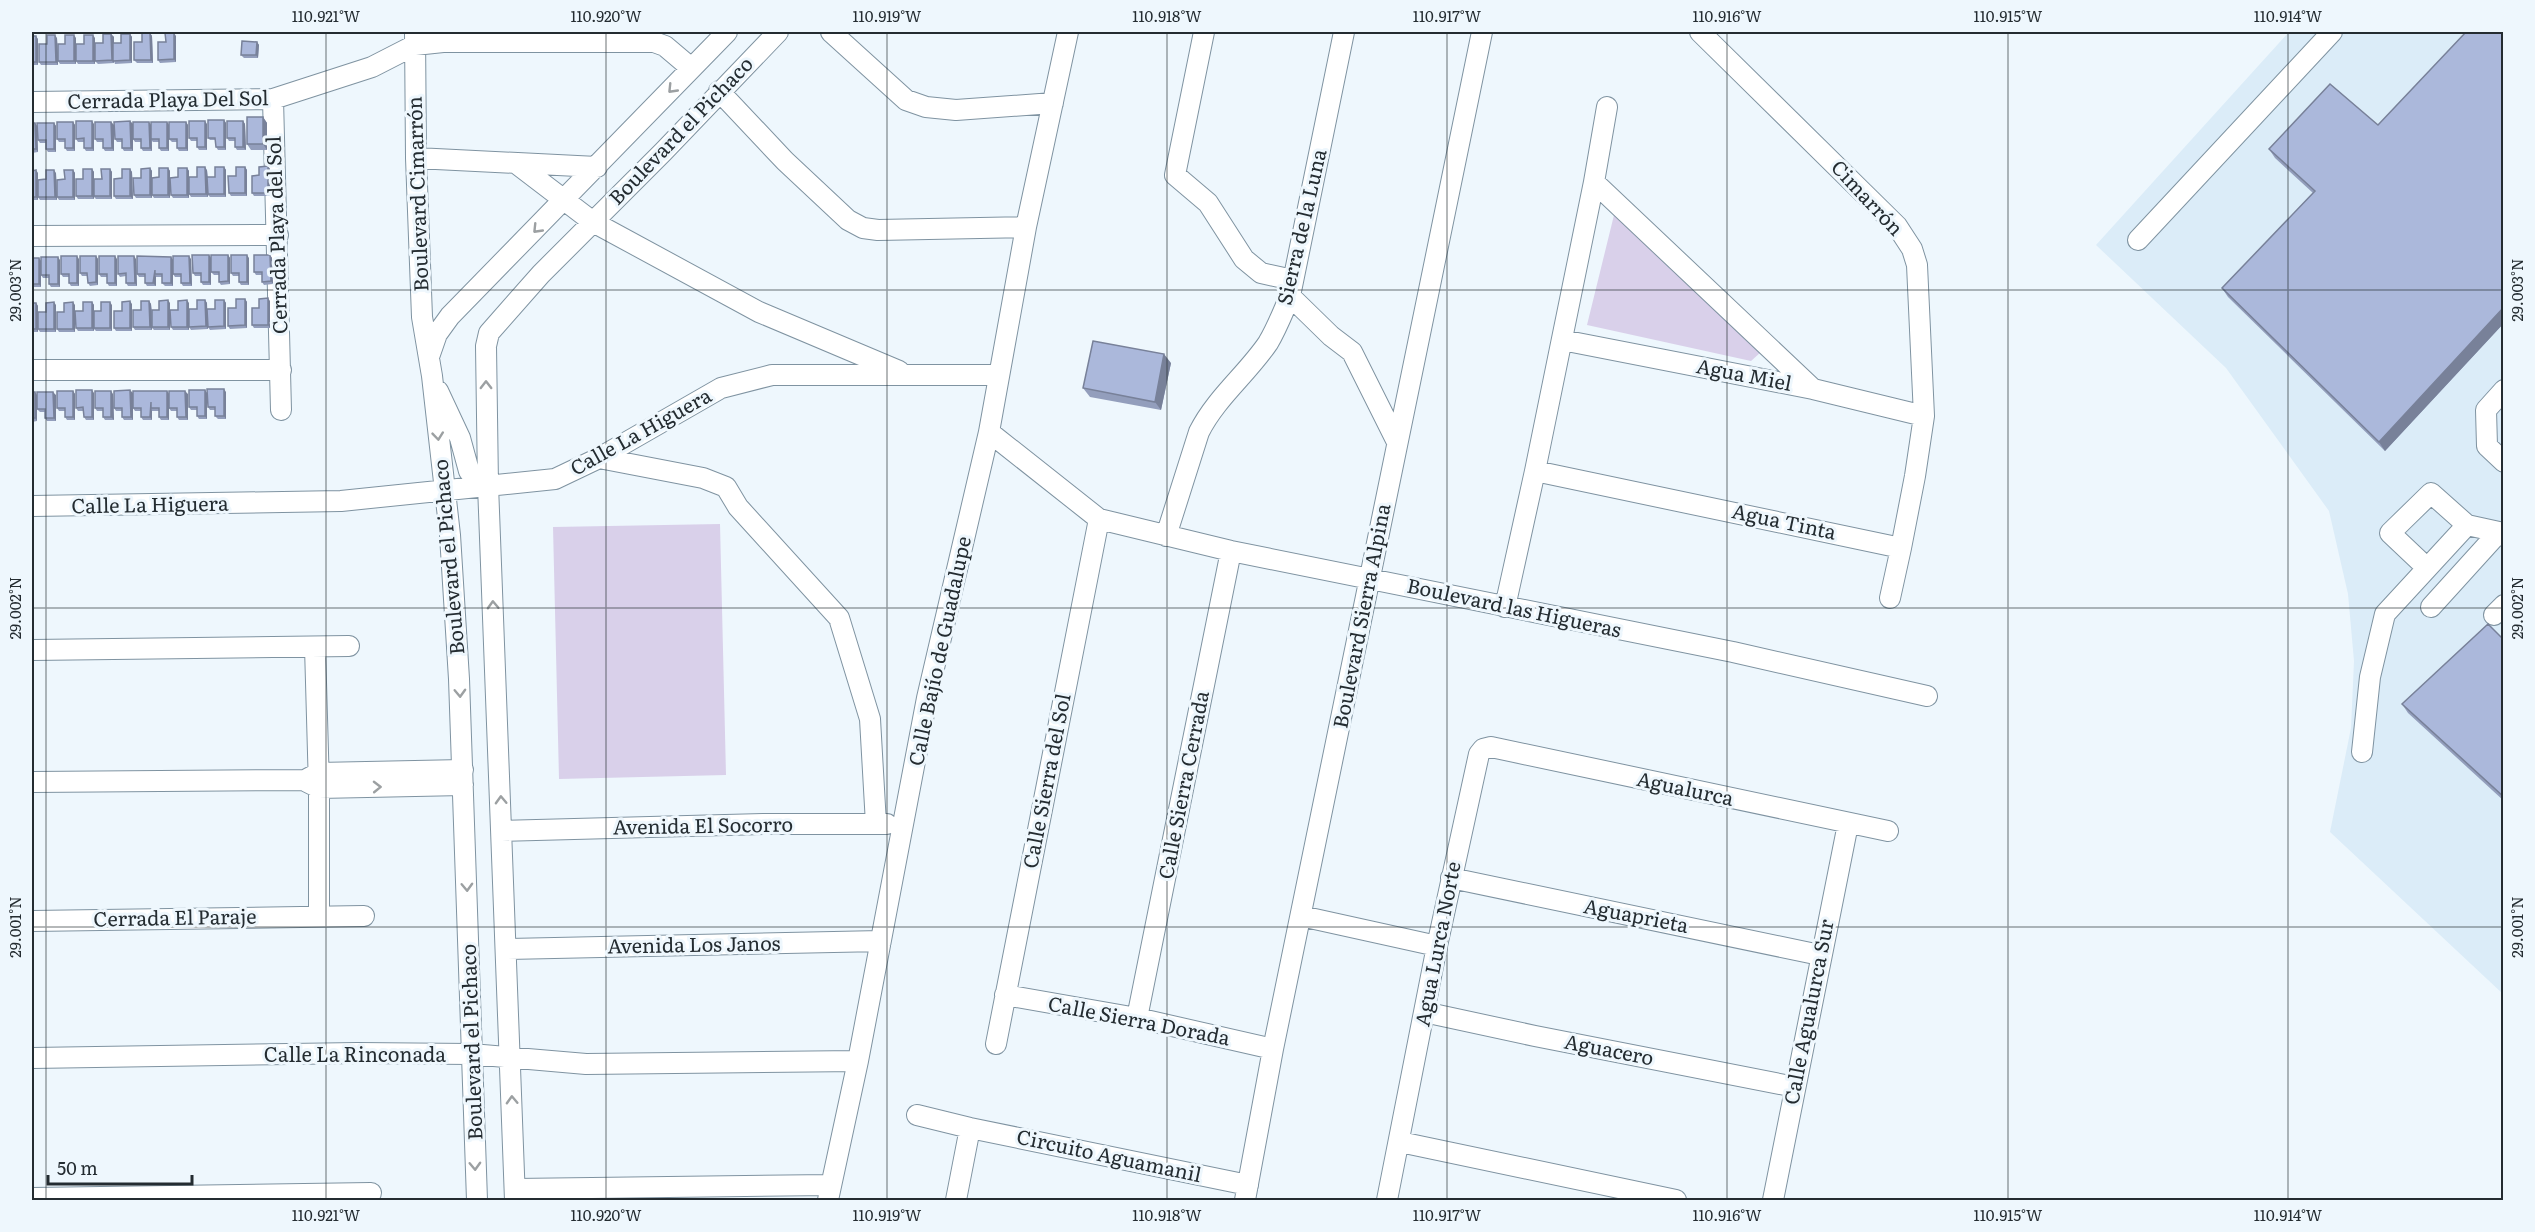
<svg xmlns="http://www.w3.org/2000/svg" width="2535" height="1232" viewBox="0 0 2535 1232" font-family="Literata,serif">
<style>
.built{fill:#dbecf8}
.green{fill:#d9d0ea}
.lines{fill:none;stroke-linecap:round;stroke-linejoin:round}
.minor-casing{stroke:#7f93a1;stroke-width:22}
.minor{stroke:#fff;stroke-width:20}
.wall{fill:#939ebc}
.shaded-wall{fill:#788199}
.building{fill:#abb8db;stroke:#788199;stroke-width:1.5}
.oneway{stroke:#9ca0a2}
.ticks{fill:none;stroke:#242c31;stroke-width:1.5;stroke-opacity:0.45}
.labels{text-anchor:middle;stroke-width:6;stroke-linejoin:round;paint-order:stroke}
.street-label{font-size:20px;fill:#242c31;stroke:#eef7fd}
.neatline{fill:none;stroke:#242c31;stroke-width:2}
.ticks-label{font-size:15px;text-anchor:middle;fill:#242c31}
</style>
<rect width="100%" height="100%" fill="#eef7fd"/>
<path class="built" d="M2289,32H2503V994L2330,832L2351,728L2354,661L2348,594L2329,511L2226,368L2096,245Z"/>
<path class="green" d="M1615,211L1761,352L1751,361L1587,325Z
M720,524L726,775L559,779L553,527Z"/>
<g class="lines">
<g class="minor-casing">
<path id="minor" d="M415,32L416,158L422,317L432,376L450,535L459,679L477,1200
M831,32L906,100L926,107L956,110L1053,103
M1204,32L1175,175L1208,203L1244,259L1261,273L1293,280
M719,91L785,161L848,220L863,228L878,230L1026,227
M273,99L281,410
M32,102L273,99L372,67L415,45L443,42H654L665,46L691,68
M416,158L597,167
M517,164L593,222L759,312L899,371
M1594,182L1607,107
M32,236L278,235
M2138,240L2332,32
M1290,296L1331,336L1352,352L1397,442
M1562,340L1813,389L1924,416
M429,357L437,334L450,316L727,32
M32,370H281
M2504,390L2486,410L2487,446L2504,462
M438,391L460,438L469,471L476,480L488,485
M989,432L1099,519L1231,551L1733,652L1927,696
M599,458L703,478L726,487L738,507L839,618L870,719L876,824
M1535,471L1901,548L1915,476L1924,416L1917,265L1912,249L1897,226L1700,32
M32,506L341,501L555,479L599,458L721,388L772,375H999
M1166,536L1199,432C1216,398 1247,374 1268,343C1277,328 1283,312 1290,296L1344,32
M2427,568L2390,533L2431,493L2467,525
M1890,598L1901,548
M1505,607L1535,471L1594,182L1813,389
M2431,607L2499,532
M2494,615L2504,605
M315,647L319,788V916
M32,650L349,646
M2362,752L2370,677L2385,614L2467,525L2499,532L2504,536
M32,782L305,780L318,773L463,770
M307,782L319,788L463,785
M502,831L763,824H887
M1451,878L1820,955
M1301,916L1437,946
M32,921L364,916
M507,949L881,941
M1005,995L1137,1018L1273,1049
M1424,1012L1535,1036L1795,1087
M1137,1018L1231,551
M996,1044L1099,519
M32,1058L358,1053L471,1054L586,1064L858,1061
M917,1115L970,1128L1248,1185
M1400,1142L1676,1200
M515,1189L831,1185
M32,1198L371,1193
M515,1200L488,485L486,346L489,333L541,274L663,152L778,32
M828,1200L858,1061L927,698L989,432L1026,227L1068,32
M956,1200L970,1128
M1245,1200L1273,1049L1482,32
M1387,1200L1437,946L1479,754L1483,749L1491,747L1888,831
M1773,1200L1848,824"/>
</g>
<use href="#minor" class="minor"/>
</g>
<path class="wall" d="M2504,32V323L2385,451L2228,297L2222,288L2313,193L2275,158L2269,149L2378,125Z
M150,33L152,36L153,63H137L134,60L142,42Z
M111,34L114,37V43H121L130,34L132,37V63L115,64L114,61V63L98,64L95,61L103,43Z
M32,36L38,39V65H32Z
M176,36V62L160,63L158,60L166,42Z
M57,38L58,53L65,44L76,38V64H60L58,61V65H41L39,62L47,44Z
M95,38V64H78L76,61L84,44Z
M257,42L259,45L258,58H244L241,55Z
M263,117L267,123V150H251L247,144Z
M224,120L226,123V150H218L216,147V140H210L208,138Z
M130,121L133,124V151H124L122,148V142H117L115,139Z
M243,121L245,124L246,150H237L235,147V141H229L227,138Z
M73,122L75,125V151H67L65,148V142H59L57,139Z
M111,122L114,125V151H105L103,148V142H97L95,139Z
M167,122L169,125V151H161L159,148V142H153L152,141V151H143L141,148V142H135L133,139L151,124Z
M186,122L188,125V151H179L177,148V142H172L169,139Z
M32,123H35L37,126L38,152L32,153Z
M54,123L56,126V152H48L46,149V143H40L38,140Z
M94,124V151H86L84,148V142H78L76,139Z
M207,124V150H199L197,147V141H191L189,138Z
M268,166L270,169V196H254L252,193L259,175Z
M224,167L226,170V197H210L208,195V197H191L189,194L197,177L207,170L208,177H215Z
M245,167L247,170V196H231L229,193L236,176Z
M150,168L152,171V178L159,177L168,168L170,171V198H154L152,195V198H136L134,195L141,178Z
M187,168L189,171V198H173L171,195L178,177Z
M92,169L94,172V179H102L110,169L112,172V199H96L94,197V199H78L76,196L83,179Z
M130,169L132,172L133,199H116L114,196L122,178Z
M73,170L75,173V200H59L57,197Z
M32,171L38,173V189L46,179L56,173L57,200H40L38,197V200H32Z
M209,255L211,258V285H203L201,282V276H195L193,273Z
M228,255L230,258V284L221,285L219,282V275H214L211,272Z
M270,255L272,258L273,284L264,285L262,282V275H256L254,272Z
M96,256L98,259V285L90,286L88,283L87,276H82L80,273Z
M171,257L173,260V286H165L162,283V277H156V286H147L145,283V277H139L137,274Z
M32,258H39L41,261V287H33L32,285Z
M249,258V285H241L239,282V276H233L231,273Z
M79,259V286H71L69,283V277H63L61,274Z
M117,259V286H109L107,283V277H101L99,274Z
M136,259L137,286H128L126,283V276L120,277L118,274Z
M191,259L192,286H183L181,283V277H175L173,274Z
M60,260V287H51L49,284V278H43L41,275Z
M245,299L247,302V328L230,329L228,326L236,308Z
M205,300L207,303V309H215L224,300L226,303V329L210,330L208,327V329L191,330L189,327L197,309Z
M149,301L151,304L152,311L159,310L170,303V330H154L152,328V330H135L133,327L141,310Z
M270,301V328H254L252,325Z
M92,302L94,305V311H101L112,305V331H96L94,329V331H78L76,328L83,311Z
M32,303H36L38,306V312H46L56,305V332H40L38,329V332H32Z
M189,303V330H173L171,327L178,310Z
M132,304V331H116L114,328L122,311Z
M75,305V332H59L57,329Z
M1171,363L1161,410L1090,397L1083,388Z
M205,390L207,393V419H199L197,416V410H191L189,407Z
M73,391L75,394V420H67L65,417V411H59L57,408Z
M167,391L169,394V420H161L159,417V411H152V420H143L141,417V411H135L133,408Z
M32,392L37,421L32,422Z
M226,392V419H218L215,416V410H210L208,407Z
M94,393V420H86L84,417V411H78L76,408Z
M133,393V420H124L122,417V411H116L114,408Z
M113,394L114,420H105L103,417V411H97L95,408Z
M188,394V420H179L177,417V411H171L169,408Z
M56,395V421H47L45,418V412H40L37,409Z
M2504,640V801L2408,713L2402,704Z"/>
<path class="shaded-wall" d="M150,33L152,36L153,63L151,60Z
M174,33L176,36V62L174,59Z
M111,34L114,37V63L112,60Z
M130,34L132,37V63L130,60Z
M55,35L57,38L58,65L56,62Z
M74,35L76,38V64L74,61Z
M93,35L95,38V64L93,61Z
M36,36L38,39V65L36,62Z
M257,42L259,45L258,58L256,55Z
M263,117L267,123V150L263,144Z
M224,120L226,123V150L224,147Z
M92,121L94,124V151L92,148Z
M130,121L133,124V151L131,148Z
M205,121L207,124V150L205,147Z
M243,121L245,124L246,150L243,147Z
M73,122L75,125V151L73,148Z
M111,122L114,125V151L112,148Z
M149,122L151,125L152,151L150,148Z
M167,122L169,125V151L167,148Z
M186,122L188,125V151L186,148Z
M35,123L37,126L38,152L36,149Z
M54,123L56,126V152L54,149Z
M268,166L270,169V196L268,193Z
M205,167L207,170L208,197L206,194Z
M224,167L226,170V197L224,194Z
M245,167L247,170V196L245,193Z
M150,168L152,171V198L150,195Z
M168,168L170,171V198L168,195Z
M187,168L189,171V198L187,195Z
M92,169L94,172V199L92,196Z
M110,169L112,172V199L110,196Z
M130,169L132,172L133,199L130,196Z
M36,170L38,173V200L36,197Z
M54,170L56,173L57,200L55,197Z
M73,170L75,173V200L73,197Z
M209,255L211,258V285L209,282Z
M228,255L230,258V284L228,281Z
M247,255L249,258V285L247,282Z
M270,255L272,258L273,284L271,281Z
M77,256L79,259V286L77,283Z
M96,256L98,259V285L96,282Z
M115,256L117,259V286L115,283Z
M134,256L136,259L137,286L135,283Z
M189,256L191,259L192,286L190,283Z
M58,257L60,260V287L58,284Z
M171,257L173,260V286L171,283Z
M39,258L41,261V287L39,284Z
M155,270V274L156,277V286L153,283Z
M268,298L270,301V328L268,325Z
M245,299L247,302V328L245,325Z
M168,300L170,303V330L168,327Z
M187,300L189,303V330L187,327Z
M205,300L207,303L208,329L206,326Z
M224,300L226,303V329L224,326Z
M130,301L132,304V331L130,328Z
M149,301L151,304L152,330L150,327Z
M54,302L56,305V332L54,329Z
M73,302L75,305V332L73,329Z
M92,302L94,305V331L92,328Z
M110,302L112,305V331L110,328Z
M36,303L38,306V332L36,329Z
M2504,307V323L2385,451L2379,442Z
M1164,354L1171,363L1161,410L1155,402Z
M224,389L226,392V419L224,416Z
M92,390L94,393V420L92,417Z
M130,390L133,393V420L131,417Z
M205,390L207,393V419L205,416Z
M73,391L75,394V420L73,417Z
M111,391L113,394L114,420L111,417Z
M167,391L169,394V420L167,417Z
M185,391L188,394V420L186,417Z
M35,392L37,395V421L35,418Z
M53,392L56,395V421L54,418Z
M151,402V408L152,411V420L150,417Z"/>
<path class="building" d="M2466,32H2504V307L2379,442L2222,288L2315,191L2269,149L2330,84L2378,125Z
M142,33H150L151,60H134V42H142Z
M165,33H174V59L158,60V42H166Z
M103,34H111L112,60L95,61V43H103Z
M121,34H130V60L113,61V43H121Z
M47,35H55L56,62H39V44H47Z
M65,35H74V61H58V44H65Z
M84,35H93V61H76V44H84Z
M32,36H36V62H32Z
M242,41L257,42L256,55H241Z
M247,117H263V144H247Z
M208,120H224V147H216L215,138H208Z
M76,121H92V148H84V138L76,139Z
M130,121L131,148H122V139H115L114,122Z
M189,121H205V147H197V138H189Z
M227,121H243V147H235V138H227Z
M57,122H73V148H65V139H57Z
M95,122H111L112,148H103V139H95Z
M133,122H149L150,148H141V139H133Z
M151,122H167V148H159V139H151Z
M169,122H186V148H177V139H169Z
M32,123H35L36,149H32Z
M37,123H54V149H46V140H38Z
M268,166V193H252V176L259,175V167Z
M197,167H205L206,194H189V177H197Z
M215,167H224V194H208L207,177H215Z
M236,167H245V193H229L228,176H236Z
M150,168V195H134L133,178H141V169Z
M159,168H168V195H152V178L159,177Z
M178,168H187V195H171L170,178L178,177Z
M83,169H92V196H76V179H83Z
M101,169H110V196H94V179H102Z
M122,169H130V196H114V179L122,178Z
M36,170V197H32V171Z
M46,170H54L55,197H38V180L46,179Z
M64,170H73V197H57V180L65,179Z
M192,255H209V282H201V273H193Z
M211,255H228V281L219,282V272H211Z
M231,255H247V282H239V273H231Z
M254,255H270L271,281L262,282V272H254Z
M61,256H77V283H69V274H61Z
M80,256H96V282L88,283L87,273H80Z
M99,256H115V283H107V274H99Z
M118,256H134L135,283H126V273L118,274Z
M137,256L171,257V283H162V274H155V270L153,283H145V274H137Z
M173,256H189L190,283H181V274H173Z
M41,257H58V284H49V275H41Z
M32,258H39V284H32Z
M268,298V325H252V308H259V299Z
M236,299H245V325L228,326V308H236Z
M168,300V327H152V310H159V301Z
M187,300V327H171L170,310H178V301Z
M197,300H205L206,326L189,327V309H197Z
M215,300H224V326L208,327L207,309H215Z
M130,301V328H114V311H122V302Z
M141,301H149L150,327H133V310H141Z
M54,302V329H38V312H46V303Z
M73,302V329H57V312H64V303Z
M83,302H92V328H76L75,311H83Z
M101,302H110V328H94V311H101Z
M32,303H36V329H32Z
M1093,341L1164,354L1155,402L1083,388Z
M207,389H224V416H215V407H208Z
M76,390H92V417H84L83,407L76,408Z
M130,390L131,417H122V408H114V391Z
M189,390H205V416H197V407H189Z
M57,391H73V417H65V408H57Z
M95,391H111V417H103V408H95Z
M133,391H167V417H159V408H151V402L150,417H141V408H133Z
M169,391H185L186,417H177V408H169Z
M32,392H35V418H32Z
M37,392H53L54,418H45V409H37Z
M2488,624L2504,640V797L2402,704Z"/>
<defs><path id="oneway-chevron" d="M-2-3.5L2.5 0L-2 3.5" fill="none" stroke-width="1.6" stroke-linecap="round" stroke-linejoin="round" transform="scale(1.5)"/></defs>
<g class="oneway">
<use href="#oneway-chevron" transform="translate(672 89) rotate(134)"/>
<use href="#oneway-chevron" transform="translate(537 229) rotate(134)"/>
<use href="#oneway-chevron" transform="translate(486 385) rotate(-90)"/>
<use href="#oneway-chevron" transform="translate(438 436) rotate(84)"/>
<use href="#oneway-chevron" transform="translate(493 605) rotate(-92)"/>
<use href="#oneway-chevron" transform="translate(460 693) rotate(88)"/>
<use href="#oneway-chevron" transform="translate(377 787) rotate(-1)"/>
<use href="#oneway-chevron" transform="translate(501 800) rotate(-92)"/>
<use href="#oneway-chevron" transform="translate(467 887) rotate(88)"/>
<use href="#oneway-chevron" transform="translate(512 1100) rotate(-92)"/>
<use href="#oneway-chevron" transform="translate(475 1166) rotate(88)"/>
</g>
<path class="ticks" d="M46,32V1200M326,32V1200M606,32V1200M887,32V1200M1167,32V1200M1447,32V1200M1727,32V1200M2008,32V1200M2288,32V1200M32,290H2504M32,608H2504M32,927H2504"/>
<g class="labels">
<g class="street-label">
<text transform="translate(168 100) rotate(-1)" y="7">Cerrada Playa Del Sol</text>
<text transform="translate(681 131) rotate(-46)" y="7">Boulevard el Pichaco</text>
<text transform="translate(418 194) rotate(-92)" y="7">Boulevard Cimarrón</text>
<text transform="translate(1867 198) rotate(47)" y="7">Cimarrón</text>
<text transform="translate(1302 227) rotate(-77)" y="7">Sierra de la Luna</text>
<text transform="translate(277 235) rotate(-92)" y="7">Cerrada Playa del Sol</text>
<text transform="translate(1744 375) rotate(11)" y="7">Agua Miel</text>
<text transform="translate(641 432) rotate(-29)" y="7">Calle La Higuera</text>
<text transform="translate(150 505) rotate(-1)" y="7">Calle La Higuera</text>
<text transform="translate(1784 522) rotate(12)" y="7">Agua Tinta</text>
<text transform="translate(449 557) rotate(-95)" y="7">Boulevard el Pichaco</text>
<text transform="translate(1514 608) rotate(12)" y="7">Boulevard las Higueras</text>
<text transform="translate(1362 616) rotate(-79)" y="7">Boulevard Sierra Alpina</text>
<text transform="translate(940 651) rotate(-78)" y="7">Calle Bajío de Guadalupe</text>
<text transform="translate(1047 781) rotate(-79)" y="7">Calle Sierra del Sol</text>
<text transform="translate(1184 785) rotate(-79)" y="7">Calle Sierra Cerrada</text>
<text transform="translate(1685 789) rotate(12)" y="7">Agualurca</text>
<text transform="translate(703 826) rotate(-1)" y="7">Avenida El Socorro</text>
<text transform="translate(1636 916) rotate(11)" y="7">Aguaprieta</text>
<text transform="translate(175 918) rotate(-1)" y="7">Cerrada El Paraje</text>
<text transform="translate(1438 944) rotate(-79)" y="7">Agua Lurca Norte</text>
<text transform="translate(694 945) rotate(-1)" y="7">Avenida Los Janos</text>
<text transform="translate(1809 1012) rotate(-79)" y="7">Calle Agualurca Sur</text>
<text transform="translate(1139 1021) rotate(11)" y="7">Calle Sierra Dorada</text>
<text transform="translate(472 1042) rotate(-92)" y="7">Boulevard el Pichaco</text>
<text transform="translate(1609 1050) rotate(11)" y="7">Aguacero</text>
<text x="355" y="1062">Calle La Rinconada</text>
<text transform="translate(1109 1156) rotate(12)" y="7">Circuito Aguamanil</text>
</g>
</g>
<rect width="2535" height="1232" fill="none" stroke="#eef7fd" stroke-width="66"/>
<path d="M48 1175v9h144v-9" fill="none" stroke="#242c31" stroke-width="3"/>
<text x="57" y="1175" font-size="18" fill="#242c31" stroke="#eef7fd" stroke-width="4.5" paint-order="stroke">50 m</text>
<rect x="33" y="33" width="2469" height="1166" class="neatline"/>
<g class="ticks-label">
<text x="326" y="22">110.921°W</text>
<text x="606" y="22">110.920°W</text>
<text x="887" y="22">110.919°W</text>
<text x="1167" y="22">110.918°W</text>
<text x="1447" y="22">110.917°W</text>
<text x="1727" y="22">110.916°W</text>
<text x="2008" y="22">110.915°W</text>
<text x="2288" y="22">110.914°W</text>
<text transform="translate(16 290) rotate(-90)" y="5">29.003°N</text>
<text transform="translate(2518 290) rotate(-90)" y="5">29.003°N</text>
<text transform="translate(16 608) rotate(-90)" y="5">29.002°N</text>
<text transform="translate(2518 608) rotate(-90)" y="5">29.002°N</text>
<text transform="translate(16 927) rotate(-90)" y="5">29.001°N</text>
<text transform="translate(2518 927) rotate(-90)" y="5">29.001°N</text>
<text x="326" y="1221">110.921°W</text>
<text x="606" y="1221">110.920°W</text>
<text x="887" y="1221">110.919°W</text>
<text x="1167" y="1221">110.918°W</text>
<text x="1447" y="1221">110.917°W</text>
<text x="1727" y="1221">110.916°W</text>
<text x="2008" y="1221">110.915°W</text>
<text x="2288" y="1221">110.914°W</text>
</g>
</svg>
